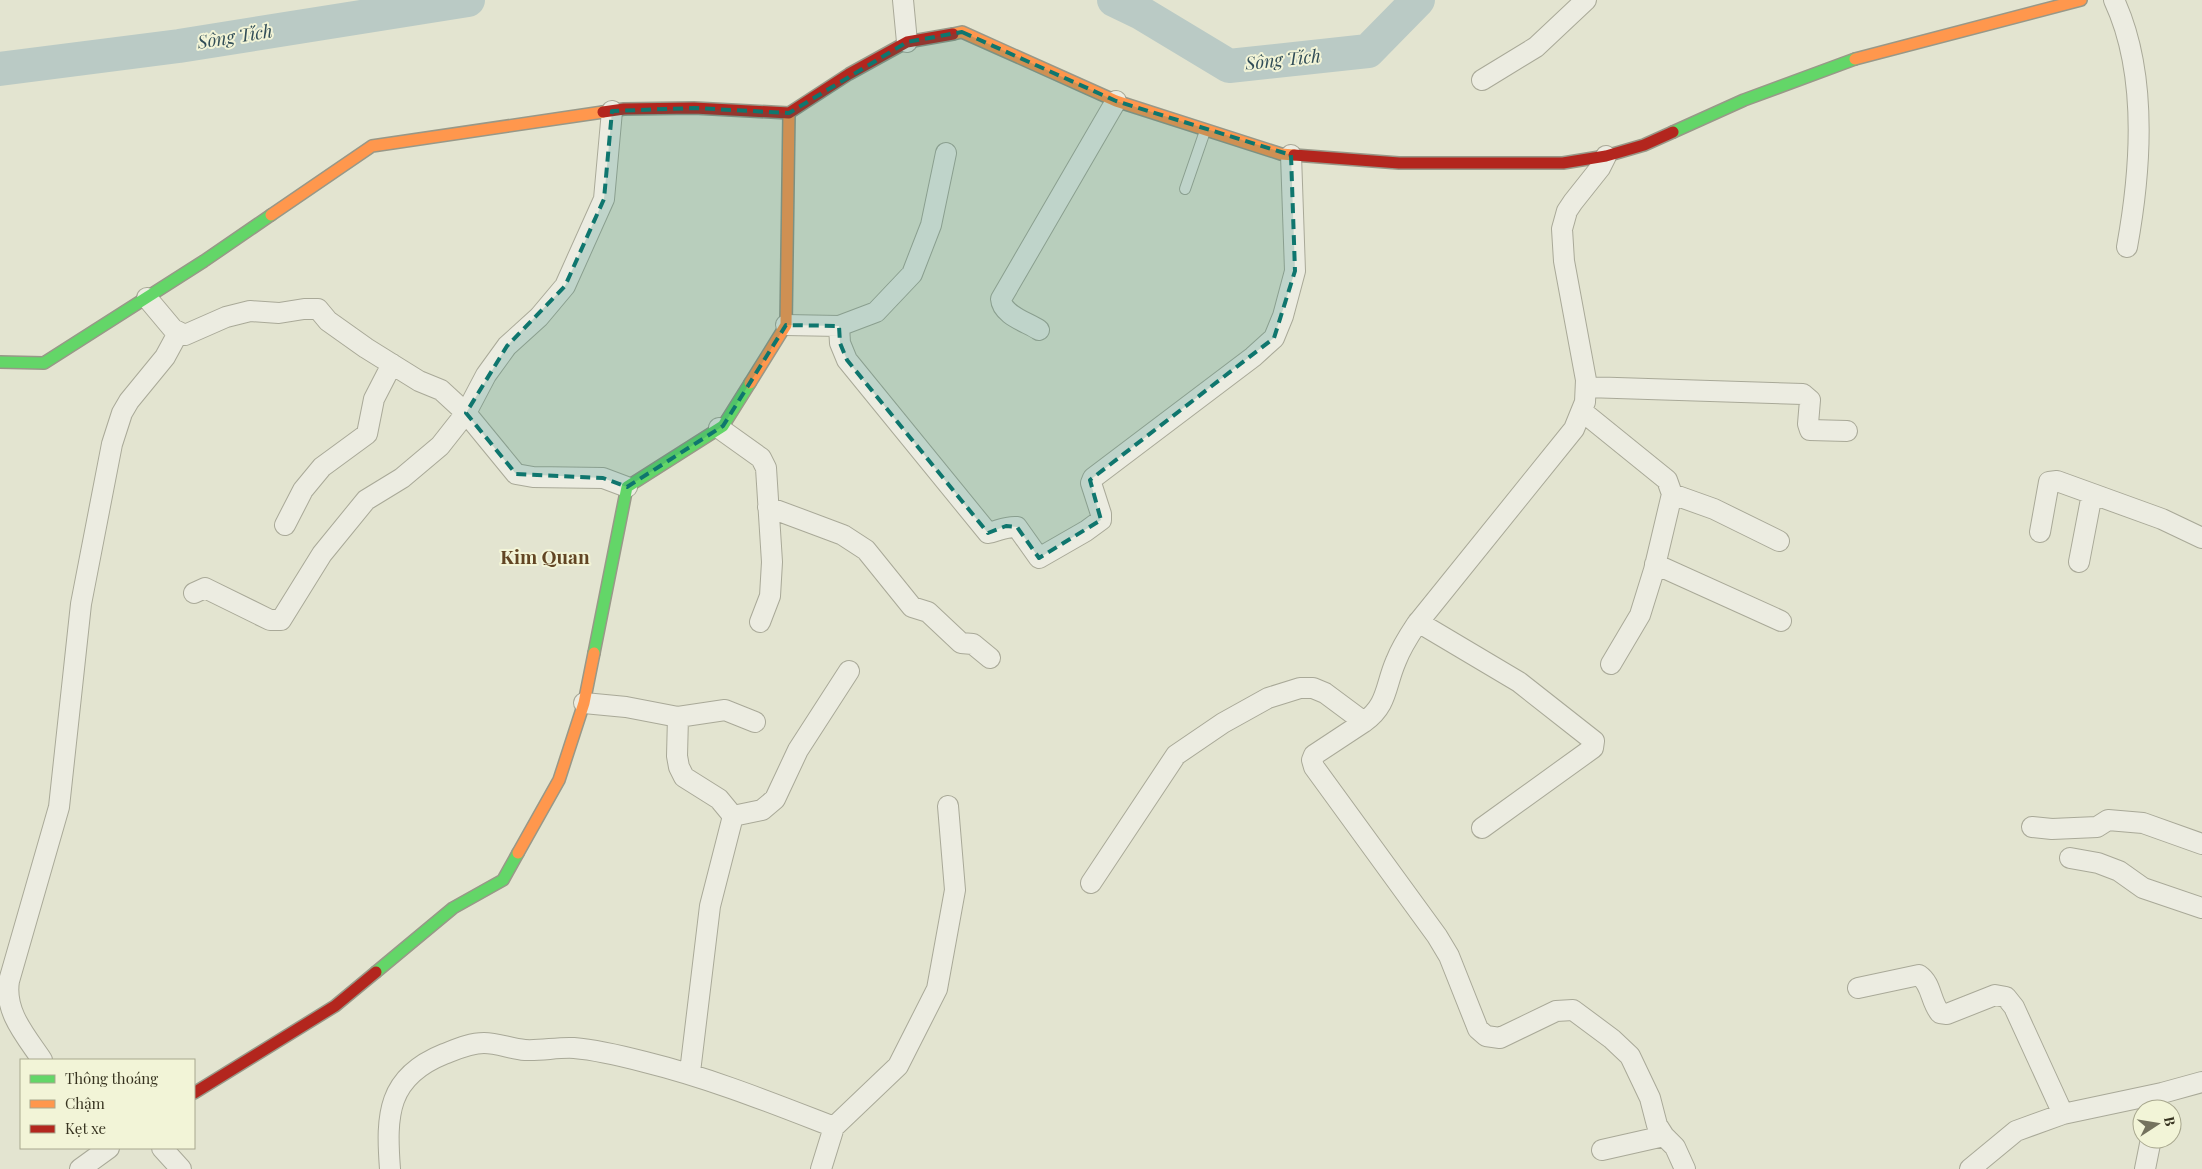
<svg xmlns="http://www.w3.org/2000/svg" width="2202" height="1169" viewBox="0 0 2202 1169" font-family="'Playfair Display',serif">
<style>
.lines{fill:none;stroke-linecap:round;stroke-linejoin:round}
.river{stroke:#bacac5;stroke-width:34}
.lane-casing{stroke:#a9a998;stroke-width:12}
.street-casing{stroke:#a9a998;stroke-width:22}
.fast-casing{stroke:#989888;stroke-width:14}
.slow-casing{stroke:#989888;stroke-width:14}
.jam-casing{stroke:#989888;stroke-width:14}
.lane{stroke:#ecece1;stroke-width:10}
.street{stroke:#ecece1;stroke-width:20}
.fast{stroke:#63d668;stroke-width:11}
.slow{stroke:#ff974d;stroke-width:11}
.jam{stroke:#b3261e;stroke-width:11}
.marked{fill:#0f766e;fill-opacity:0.2;stroke:#0f766e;stroke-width:4;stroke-dasharray:10 6;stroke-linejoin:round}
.labels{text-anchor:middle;stroke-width:4;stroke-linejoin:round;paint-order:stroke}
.water-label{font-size:18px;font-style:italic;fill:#314d57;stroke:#f2f4d7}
.quarter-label{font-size:19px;font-weight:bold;fill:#624523;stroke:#f2f4d7}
</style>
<rect width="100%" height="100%" fill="#e3e4d0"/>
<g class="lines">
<path class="river" d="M1114,0L1141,13L1229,66L1368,51L1418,0
M0,69L179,46L468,0"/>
<g class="lane-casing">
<path id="lane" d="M1185,189L1205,131"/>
</g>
<g class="street-casing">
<path id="street" d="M903,0L907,42
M2114,0C2148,73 2141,170 2127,247
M1482,80L1536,47L1586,0
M147,298L173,329L185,335L226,317L250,311L279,313L304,309H318L328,321L366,348L419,381L441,390L466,413L516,474L533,477L603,478L627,487
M786,325L839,326L876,312L912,274L931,225L946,153
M839,326L840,343L847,360L988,533C999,531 1005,526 1017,527L1039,558L1086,531L1101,520V514L1091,483L1093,478L1253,357L1274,338L1283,316L1295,271L1291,155
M1039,330C1027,322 1002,315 1001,299L1116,101
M1586,387L1803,394L1810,400L1808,424L1810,430L1847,431
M1583,412L1667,480L1672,494L1654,570L1640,615L1611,664
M719,428L761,458L766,468L772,562L770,596L760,622
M1672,494L1714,509L1779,541
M768,507L843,535L866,550L912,607L928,612L961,643L973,644L990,658
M285,525L303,490L322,467L367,434L374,399L392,364
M2040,532L2049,482L2057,481L2162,519L2202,538
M2079,562L2092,494
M1655,564L1781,621
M194,593L205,588L270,620H281L322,554L366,500L402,478L440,446L466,413L486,375L507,346L539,317L565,286L604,199L612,111
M1418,622L1519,682L1594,741L1593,748L1482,828
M584,703L626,707L678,717L677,756L679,767L684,777L719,799L733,816L710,906L690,1072
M678,717L725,710L755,722
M1364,722L1314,755L1312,760L1314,767L1437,936L1449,956L1478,1029L1486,1036L1500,1038L1556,1011L1573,1010L1612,1039L1630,1056L1650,1098L1657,1125L1664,1136L1675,1147L1685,1169
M733,816L762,810L775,799L798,750L849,671
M2032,827L2052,829L2097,827L2108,820L2143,823L2202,844
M2070,858L2098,863L2119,871L2143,888L2202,908
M1091,883L1176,755L1223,723L1268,698L1300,688H1313L1325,693L1364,722C1388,705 1385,686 1396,661C1401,648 1408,637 1416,625L1574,429L1585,402L1586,380L1564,261L1562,229L1567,211L1573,202L1600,168L1606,156
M1858,988L1919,975C1932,984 1930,1001 1940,1013L1947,1014L1995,995L2006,997L2014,1007L2063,1114
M42,1060C26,1036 4,1012 9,981L59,807L81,604L112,444L122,413L129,401L165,357L178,333
M162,1148L181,1169
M1602,1150L1664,1136
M80,1169L109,1148
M390,1169C386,1115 387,1077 444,1054C457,1049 470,1043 484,1043C498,1043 511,1049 525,1050C541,1051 558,1047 574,1048C598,1050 622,1056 645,1062C710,1078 772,1103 834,1127
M821,1169L834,1127L898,1066L937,989L955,890L948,806
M1970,1169L2016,1131L2063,1114L2162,1093L2202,1082
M2145,1169L2151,1139"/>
</g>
<g class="fast-casing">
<path id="fast" d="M1673,132L1744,100L1855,59
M0,362L44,363L204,261L271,215
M594,653L627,487L723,426L750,383
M376,972L453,908L503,880L518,853"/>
</g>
<g class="slow-casing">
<path id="slow" d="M953,34L962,32L1116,101L1281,154L1294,155
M1855,59L2081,0
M271,215L372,146L603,112
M750,383L786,325L789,113
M518,853L559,780L584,703L594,653"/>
</g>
<g class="jam-casing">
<path id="jam" d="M603,112L624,109L694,108L789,113L849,74L907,42L953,34
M1294,155L1399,163H1563L1606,156L1644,145L1673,132
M194,1093L335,1006L376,972"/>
</g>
<use href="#lane" class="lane"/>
<use href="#street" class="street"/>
<use href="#fast" class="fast"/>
<use href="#slow" class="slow"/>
<use href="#jam" class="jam"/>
</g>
<path class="marked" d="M962,32L1116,101L1291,155L1295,271L1274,338L1090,480L1101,520L1039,558L1017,527L1006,526L988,533L847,360L840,343L839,326L786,325L723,426L627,487L603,478L516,474L466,413L507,346L565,286L604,199L612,111L694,108L789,113L907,42Z"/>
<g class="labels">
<g class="water-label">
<text transform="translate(235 37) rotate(-9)" y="6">Sông Tích</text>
<text transform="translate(1283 60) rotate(-6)" y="6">Sông Tích</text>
</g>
<g class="quarter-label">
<text x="545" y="564">Kim Quan</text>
</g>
</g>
<rect x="20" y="1059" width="175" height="90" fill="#f2f4d7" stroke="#a8a78e"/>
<rect x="30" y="1075" width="25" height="8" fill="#63d668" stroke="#a8a78e"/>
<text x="65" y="1084" font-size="15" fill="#383421">Thông thoáng</text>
<rect x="30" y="1100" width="25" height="8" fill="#ff974d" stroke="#a8a78e"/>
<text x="65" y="1109" font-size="15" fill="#383421">Chậm</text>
<rect x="30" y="1125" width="25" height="8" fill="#b3261e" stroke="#a8a78e"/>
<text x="65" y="1134" font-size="15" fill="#383421">Kẹt xe</text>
<g transform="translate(2157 1124) rotate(78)"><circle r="24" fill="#f2f4d7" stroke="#a8a78e"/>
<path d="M0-4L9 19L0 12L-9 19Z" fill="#74725e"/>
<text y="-8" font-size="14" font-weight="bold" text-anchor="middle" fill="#383421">B</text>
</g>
</svg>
